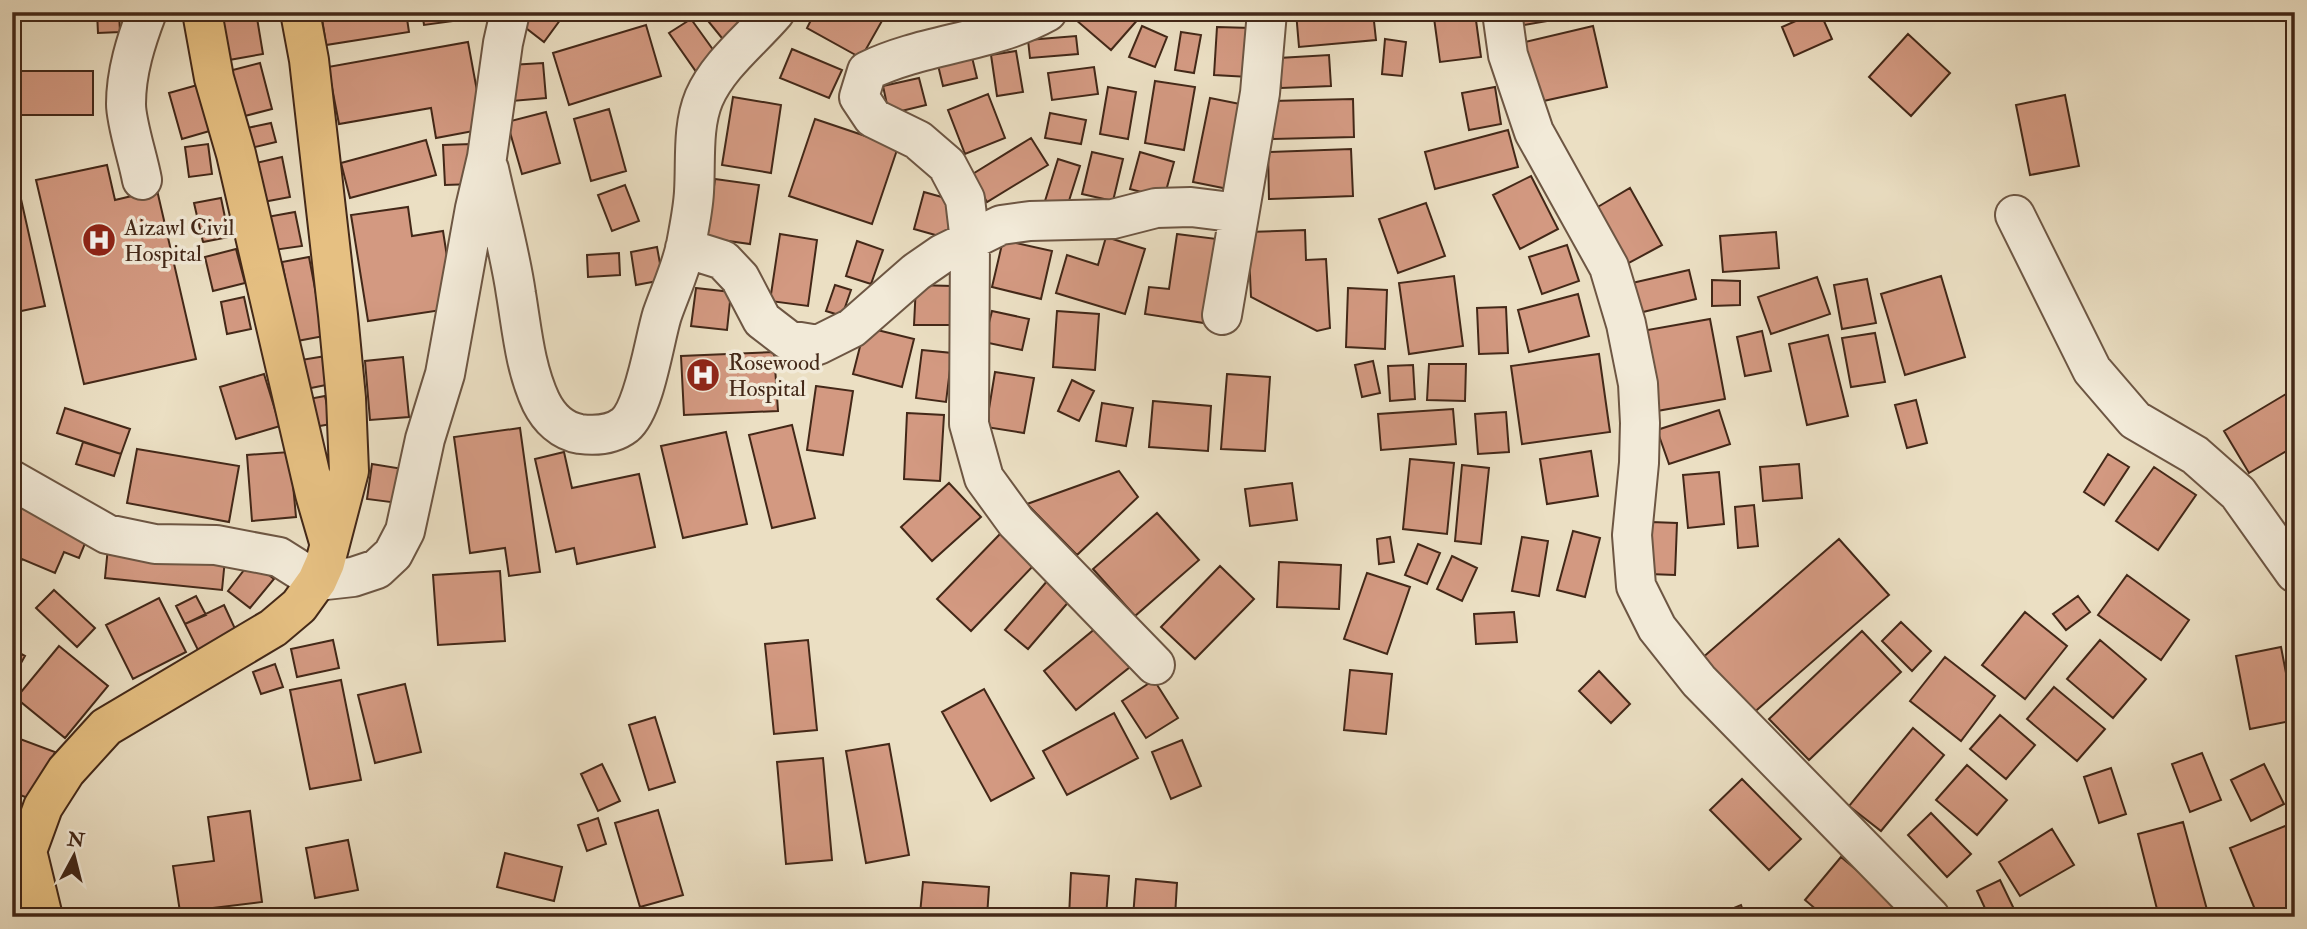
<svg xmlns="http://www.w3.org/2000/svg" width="2307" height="929" viewBox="0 0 2307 929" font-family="'IM FELL Double Pica',serif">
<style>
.building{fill:#d39981;stroke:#432818;stroke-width:2}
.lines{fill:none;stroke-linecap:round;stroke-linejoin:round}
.minor-casing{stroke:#6d5643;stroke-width:42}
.major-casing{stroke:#432818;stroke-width:42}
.minor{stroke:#f2ead8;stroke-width:38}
.major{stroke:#e6c082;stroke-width:38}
.labels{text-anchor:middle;stroke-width:7;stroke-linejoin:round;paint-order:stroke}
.poi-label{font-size:23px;fill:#432818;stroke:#f2ead8;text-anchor:start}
</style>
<rect width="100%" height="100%" fill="#ebdfc3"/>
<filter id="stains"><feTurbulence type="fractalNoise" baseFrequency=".00286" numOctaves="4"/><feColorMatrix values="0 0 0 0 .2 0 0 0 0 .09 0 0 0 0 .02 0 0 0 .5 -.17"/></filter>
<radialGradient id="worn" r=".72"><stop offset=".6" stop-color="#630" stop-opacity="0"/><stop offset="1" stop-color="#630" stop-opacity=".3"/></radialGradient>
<path class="building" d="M97,12H119L120,32L98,33Z
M221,12H256L263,54L229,60Z
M321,12H406L409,32L326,45Z
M422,12H475L476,18L424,25Z
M531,12H566L544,42L522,25Z
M710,12H763L726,43L704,16Z
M815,12H887L861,58L807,28Z
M1083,12H1134L1140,17L1111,50L1076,20Z
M1296,12H1373L1376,40L1299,47Z
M1516,12H1557L1559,19L1518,26Z
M1816,12H1820L1832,39L1794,56L1782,27Z
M1475,13L1481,57L1440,62L1434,18Z
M691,19L719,58L697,73L669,33Z
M646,25L661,76L569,105L553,53Z
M1142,26L1167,37L1155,67L1129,57Z
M1593,26L1607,87L1539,102L1525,42Z
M1217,27L1251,28L1249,77L1214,75Z
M1181,32L1201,35L1194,73L1175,70Z
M1908,34L1950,73L1911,116L1869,77Z
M1076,36L1078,54L1030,58L1028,40Z
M1385,39L1406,42L1402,76L1382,74Z
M468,42L484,129L436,138L431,108L339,124L328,67Z
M792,49L842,70L829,98L780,78Z
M1016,51L1023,92L997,96L991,55Z
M971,53L977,78L943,86L937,61Z
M1329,55L1331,86L1281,88L1279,58Z
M260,63L272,109L241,117L229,71Z
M543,63L546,98L512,101L510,65Z
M1094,67L1098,94L1052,100L1048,73Z
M12,71H93V115H12Z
M919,78L926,105L889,114L883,86Z
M1155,81L1195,87L1184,150L1145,143Z
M201,84L213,130L182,139L169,93Z
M1108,87L1136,92L1128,139L1100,134Z
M1495,87L1501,124L1469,130L1462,93Z
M988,94L1005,138L965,154L948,110Z
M2065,95L2079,166L2030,175L2016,105Z
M733,97L781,105L771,173L722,165Z
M1210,98L1250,106L1233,190L1193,182Z
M1353,99L1354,137L1273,139L1272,101Z
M609,109L626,171L591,181L574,119Z
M546,112L560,163L522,174L507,122Z
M1050,113L1086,120L1081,144L1045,138Z
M815,119L898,147L872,224L789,196Z
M271,123L276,142L251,148L247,128Z
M1508,130L1518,167L1435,189L1425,152Z
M1031,138L1048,165L987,202L971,175Z
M426,140L436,175L350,198L341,163Z
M208,144L212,174L189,177L185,147Z
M471,144L474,184L445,185L443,145Z
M1351,149L1353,196L1269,199L1268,152Z
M1092,152L1123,159L1113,201L1082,194Z
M1140,152L1174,162L1164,198L1130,189Z
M282,157L290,197L263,202L256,163Z
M12,159L45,306L12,313Z
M1058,159L1080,166L1067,207L1045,201Z
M107,165L115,200L157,190L196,359L84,384L36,180Z
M1531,176L1558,229L1520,249L1493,195Z
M715,179L759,185L750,244L707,238Z
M625,185L639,221L612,231L598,195Z
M1630,188L1662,245L1627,264L1596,208Z
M924,192L956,201L946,238L914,229Z
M221,198L229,237L203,242L194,203Z
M1426,203L1445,256L1398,273L1379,219Z
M408,207L412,236L443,231L455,308L368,321L351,215Z
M295,212L302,246L274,250L267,217Z
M1305,230L1306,260L1326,259L1330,328L1317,331L1251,297L1248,232Z
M1776,232L1779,268L1723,272L1720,236Z
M780,234L817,240L808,306L770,301Z
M1177,234L1217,239L1204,323L1145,314L1149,287L1169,289Z
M1106,237L1145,249L1125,314L1056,293L1067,255L1098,265Z
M1003,240L1052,251L1041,299L992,287Z
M857,241L883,250L871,284L846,276Z
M1567,245L1579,281L1542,294L1529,257Z
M657,247L663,280L636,285L631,252Z
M236,249L245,283L213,291L205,257Z
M619,253L620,275L588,277L587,255Z
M309,257L324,336L297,341L282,262Z
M1689,270L1696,299L1639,313L1632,283Z
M1454,276L1463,346L1409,354L1399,283Z
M1941,276L1965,357L1905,375L1881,294Z
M1817,277L1830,314L1771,334L1758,297Z
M1867,279L1876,323L1842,329L1834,285Z
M1712,280L1740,281V305L1712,306Z
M835,285L851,290L842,316L826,311Z
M916,285L952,286L951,325H914Z
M696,288L731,292L727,330L691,326Z
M1348,288L1387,290L1385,349L1346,347Z
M1578,294L1589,336L1529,352L1518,310Z
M244,297L251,329L227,334L221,302Z
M1506,307L1508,353L1479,354L1477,308Z
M992,311L1029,319L1022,350L984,342Z
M1057,311L1099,314L1095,370L1053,367Z
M1710,319L1725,399L1657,411L1642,331Z
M865,327L914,339L902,387L853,374Z
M1762,331L1771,371L1745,376L1737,337Z
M1875,333L1885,382L1851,387L1842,338Z
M1828,335L1848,416L1807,425L1789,344Z
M922,350L952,353L946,402L916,398Z
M774,352L778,411L684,415L681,356Z
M1599,354L1610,432L1522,444L1511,366Z
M326,356L331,384L306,389L301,360Z
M403,357L409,417L370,420L365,361Z
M1373,361L1380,393L1362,397L1355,365Z
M1429,364H1466L1465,401L1427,400Z
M1413,365L1415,399L1390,401L1388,366Z
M995,372L1034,378L1024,433L986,427Z
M264,374L280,426L236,439L220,387Z
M1227,374L1270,377L1265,451L1221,449Z
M1072,380L1094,391L1079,421L1058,411Z
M816,386L853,391L843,455L807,450Z
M2286,394L2295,408V446L2249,473L2224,431Z
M325,396L331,424L314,427L309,399Z
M1916,400L1927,443L1907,448L1895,405Z
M1153,401L1211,406L1208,451L1149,447Z
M1102,403L1133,408L1126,446L1096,441Z
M65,408L130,429L121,454L57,433Z
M1453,409L1456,444L1381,450L1378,414Z
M1719,410L1730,444L1669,464L1657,430Z
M1506,412L1509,452L1478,454L1475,414Z
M907,413L944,415L940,481L904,479Z
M792,425L815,518L772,528L749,435Z
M520,428L540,572L509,576L505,548L470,553L454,437Z
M726,432L747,524L683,538L661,446Z
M83,442L121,454L114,476L76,464Z
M137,449L239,466L229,522L127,503Z
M1591,451L1598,496L1547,504L1540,459Z
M290,452L296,517L252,521L247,455Z
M564,452L572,488L639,474L655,547L577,564L574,548L556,552L535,459Z
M2108,454L2129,467L2104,505L2084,492Z
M1410,459L1454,463L1447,534L1403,529Z
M372,464L403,469L398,503L367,499Z
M1799,464L1802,498L1763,501L1760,467Z
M1462,465L1489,468L1481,544L1455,541Z
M2154,467L2196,495L2158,550L2116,521Z
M1119,471L1138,497L1077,555L1027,504Z
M1719,472L1724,524L1688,528L1683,475Z
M949,483L981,517L932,561L901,527Z
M1292,483L1297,520L1250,526L1245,489Z
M21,499L91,529L79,558L64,552L55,573L22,559L12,582V520Z
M1754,505L1758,546L1738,548L1735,507Z
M1157,513L1199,560L1135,616L1093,569Z
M1651,522L1677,523L1675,575L1649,574Z
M1573,531L1600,538L1585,597L1557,590Z
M1001,533L1034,565L971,631L937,599Z
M1390,537L1394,562L1379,564L1377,539Z
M1522,537L1548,541L1539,596L1512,591Z
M1839,539L1889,595L1751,715L1701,659Z
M1418,544L1440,553L1427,584L1405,575Z
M108,547L225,559L222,590L105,578Z
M1452,556L1477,568L1462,601L1437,589Z
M251,561L274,579L250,608L228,591Z
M1279,562L1341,565L1339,609L1277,607Z
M1220,566L1254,599L1195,659L1161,627Z
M500,571L505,641L438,645L433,575Z
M1367,573L1410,587L1387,654L1344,639Z
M2127,575L2189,620L2161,660L2098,615Z
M1048,580L1071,599L1028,649L1005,630Z
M54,590L95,628L77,647L36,608Z
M196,596L206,615L185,624L176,606Z
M2078,596L2090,612L2066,630L2053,614Z
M159,598L186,652L133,679L106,625Z
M224,605L237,633L199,652L185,624Z
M1514,612L1517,642L1476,644L1474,614Z
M2025,612L2067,646L2025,699L1982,665Z
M1901,622L1931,651L1912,671L1882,641Z
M1102,623L1135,663L1076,710L1044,671Z
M1862,631L1901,672L1809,760L1769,719Z
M333,640L339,668L297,677L291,649Z
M808,640L817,730L774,734L765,644Z
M2100,640L2146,679L2113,718L2067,679Z
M59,646L108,686L65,738L16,698Z
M2281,647L2295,720L2250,729L2236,656Z
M12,649L25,656L12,679Z
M1945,657L1995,696L1961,741L1910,701Z
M275,664L283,687L261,694L253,672Z
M1350,670L1392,674L1386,734L1344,730Z
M1599,671L1630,704L1611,723L1579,691Z
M341,680L361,780L310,789L290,690Z
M1154,680L1178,718L1146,738L1122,701Z
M405,684L421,752L375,763L358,695Z
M2054,687L2105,729L2077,761L2027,719Z
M984,689L1034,778L991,801L942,712Z
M1114,713L1138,758L1067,795L1043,751Z
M2000,715L2035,745L2006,779L1970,749Z
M655,717L675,782L649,790L629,725Z
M1913,728L1944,755L1881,831L1849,806Z
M12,736L55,752L36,801L12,792Z
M1182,740L1201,786L1171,799L1152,752Z
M889,744L909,855L866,863L846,751Z
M2202,753L2221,800L2190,812L2172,764Z
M823,758L832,860L786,864L777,762Z
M602,764L620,801L598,811L581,774Z
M2264,764L2284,804L2251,821L2231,780Z
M1967,765L2007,800L1977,835L1936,800Z
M2111,768L2126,814L2099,823L2084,777Z
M1742,779L1801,839L1769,870L1710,810Z
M658,810L683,895L640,907L615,823Z
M250,811L262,902L180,912L173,866L214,861L208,817Z
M1931,813L1971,854L1947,877L1908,835Z
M598,818L606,844L587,851L578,825Z
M2183,822L2209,917H2159L2138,834Z
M2295,822V917H2258L2230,848Z
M2052,829L2074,865L2020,896L1999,862Z
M348,840L358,890L315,898L306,848Z
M12,849L22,906L12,908Z
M505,853L562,867L554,901L497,887Z
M1841,857L1904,910L1898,917H1825L1805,900Z
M1071,873L1109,876L1106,917H1069Z
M1136,879L1177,883L1175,917H1133Z
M2000,880L2014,909L1997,917H1989L1977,891Z
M923,882L989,887L987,917L920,914Z
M1741,905L1745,917H1712Z"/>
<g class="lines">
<g class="minor-casing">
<path id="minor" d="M1047,12C991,43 924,43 867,71L859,97L873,118L918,140L947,165L965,199L970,241L969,424L984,478L1016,522L1155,665
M1502,12L1508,55L1534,132L1609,267L1626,324L1638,384L1640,423L1639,463L1632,535L1636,586L1657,628L1699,681L1930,917
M489,169C498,210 510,252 516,294C522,330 525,368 541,402C549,418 562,431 580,434C596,436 612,435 625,425C645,408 654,341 662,315C670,292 681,269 686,245C689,228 693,210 694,192C696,161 692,127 704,98C719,64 751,40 775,12
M142,180C138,158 126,123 126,104C126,72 136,41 147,12
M2015,215L2092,370L2135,420L2195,455L2238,493L2295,573
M685,248L723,260L740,278L762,320L788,340L818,345L852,328L916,272L942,254L1001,225L1030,221L1113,219L1156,208L1191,207L1239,213
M1222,315L1260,93L1267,12
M12,480L107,534L155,544L216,545L279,557L317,581L353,577L377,569L393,554L405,531L425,439L445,374L475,208L487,157L503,43L510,12"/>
</g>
<g class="major-casing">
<path id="major" d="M202,12L214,78L236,154L315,494L329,542
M43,917L27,851L43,807L66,771L106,727L273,628L299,606L317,581L325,563L349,471L346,398L338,315L309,60L300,12"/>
</g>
<use href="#minor" class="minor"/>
<use href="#major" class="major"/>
</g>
<defs>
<g id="hospital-disc" transform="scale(1.75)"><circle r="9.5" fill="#8f2418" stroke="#f2ead8"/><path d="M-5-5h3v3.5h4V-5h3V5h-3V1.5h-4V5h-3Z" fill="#fff"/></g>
</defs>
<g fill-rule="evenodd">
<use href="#hospital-disc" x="99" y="240"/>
<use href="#hospital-disc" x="703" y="375"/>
</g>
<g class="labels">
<g class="poi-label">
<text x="124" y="235">Aizawl Civil<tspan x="124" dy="26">Hospital</tspan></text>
<text x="728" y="370">Rosewood<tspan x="728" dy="26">Hospital</tspan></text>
</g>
</g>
<rect width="2307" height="929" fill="none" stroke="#ebdfc3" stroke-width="42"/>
<rect x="14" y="14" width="2279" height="901" fill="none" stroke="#432818" stroke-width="3.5"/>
<rect x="21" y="21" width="2265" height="887" fill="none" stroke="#432818" stroke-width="2"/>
<g transform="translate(74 856) rotate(7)" stroke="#f2ead8" stroke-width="5" paint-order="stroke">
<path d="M0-5L12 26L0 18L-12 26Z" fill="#432818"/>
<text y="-10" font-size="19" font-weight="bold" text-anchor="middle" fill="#432818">N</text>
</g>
<rect width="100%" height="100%" filter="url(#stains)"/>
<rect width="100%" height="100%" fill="url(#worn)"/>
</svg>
